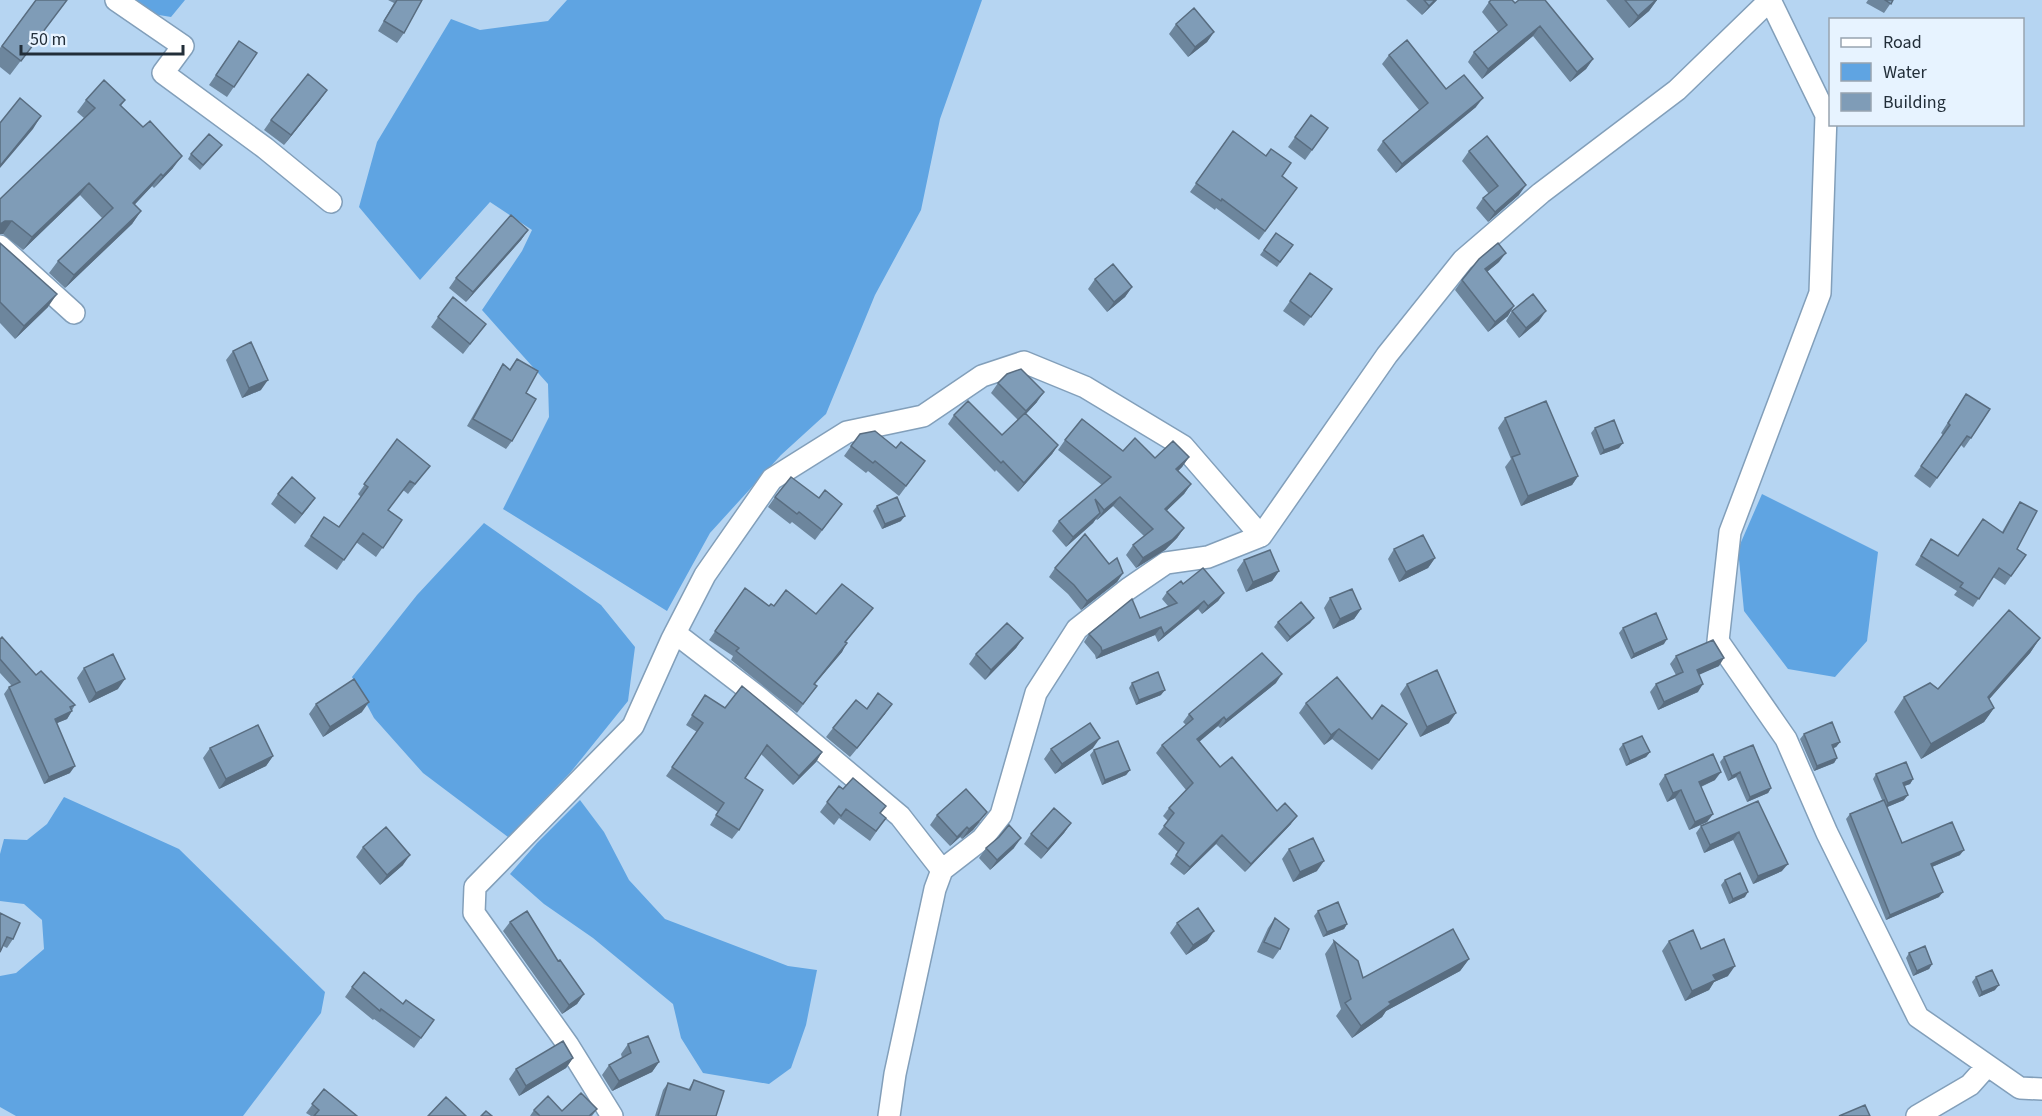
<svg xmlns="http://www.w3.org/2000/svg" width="2042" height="1116" viewBox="0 0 2042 1116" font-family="'Source Sans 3',sans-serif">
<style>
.water{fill:#5fa4e2}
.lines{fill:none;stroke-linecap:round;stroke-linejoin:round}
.street-casing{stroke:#829fba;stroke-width:24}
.street{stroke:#fff;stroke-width:21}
.wall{fill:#6d869d}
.shaded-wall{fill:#596d80}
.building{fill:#7f9cb7;stroke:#596d80;stroke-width:1.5}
</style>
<rect width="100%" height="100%" fill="#b6d5f2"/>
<path class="water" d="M136,0H185L171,17L153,14Z
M567,0H982L940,119L921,210L875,295L826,414L781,455L710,533L667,611L503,509L549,417L548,384L482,310L522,251L532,230L490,202L420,280L359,207L377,142L451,19L480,30L548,21Z
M1762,494L1878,552L1867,641L1835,677L1788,669L1744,611L1738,549Z
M484,523L601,605L635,647L628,701L570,773L508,837L423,773L374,718L352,677L417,595Z
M64,797L179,849L325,992L321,1013L243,1116H16L0,1107V976L16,973L44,949L42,920L24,904L0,901V854L4,839L27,840L47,824Z
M580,800L604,832L629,880L665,919L788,966L817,970L806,1025L791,1068L769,1084L703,1073L681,1038L673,1004L593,938L544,904L510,874L537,843Z"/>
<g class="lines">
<g class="street-casing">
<path id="street" d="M116,0L183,46L163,73L265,148L331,202
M1770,0L1826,115L1820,293L1730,532L1718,641L1786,739L1827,833L1918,1017L2020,1088L2042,1089
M0,246L74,313
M675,633L757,696L900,816L942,870L935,889L895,1074L889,1116
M942,870L982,839L1001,815L1036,693L1077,629L1128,589L1166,563L1208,557L1261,536L1387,355L1463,260L1541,193L1677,90L1770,0
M612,1116L568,1045L474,913L475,887L633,726L672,639L705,575L772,479L847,432L923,416L982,376L1024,362L1085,387L1183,446L1261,536
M1917,1116L1970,1085L1987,1066"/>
</g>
<use href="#street" class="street"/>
</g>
<path class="wall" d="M36,0H67L10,75L0,67V48Z
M388,0H422L404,33L397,43L378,31L394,3Z
M1406,0H1437L1422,15Z
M1606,0H1657L1649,11L1629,28Z
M1868,0H1893L1884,13L1866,3Z
M1489,2L1515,3L1593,59L1586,69L1570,82L1533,36L1482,79L1468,62L1474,52L1498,32L1482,12Z
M1176,24L1214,32L1207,42L1188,57L1169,34Z
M239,41L257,53L227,97L209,85Z
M1389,55L1476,107L1396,173L1377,150L1383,141L1419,110L1382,64Z
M86,100H125L121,106L173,168L154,188L152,186L134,205L141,211L132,224L65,288L49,273L58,261L103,219L80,195L23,250L3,234H0V199L84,118L77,112Z
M320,100L284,145L264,130L271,120Z
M1311,115L1328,128L1305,160L1288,147Z
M1233,131L1282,176L1297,188L1259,240L1216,208L1215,210L1190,192Z
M218,150L200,170L188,159L191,154Z
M1469,151L1519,195L1488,222L1476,208L1483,198L1489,194L1462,161Z
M528,230L521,240L466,302L449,288L456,278Z
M1276,233L1293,245L1277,267L1260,255Z
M0,243L48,307L15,339L0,323Z
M1499,262L1487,272L1508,316L1488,332L1455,290L1462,280Z
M1310,273L1332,289L1304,326L1283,311Z
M1095,279L1132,287L1125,297L1107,312L1088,289Z
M1512,311L1539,321L1519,338L1506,321Z
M438,317L486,324L463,354L431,327Z
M233,351L261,390L242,398L226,360Z
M517,359L526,393L512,441L506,449L467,426L498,372L503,364L510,370Z
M998,383L1037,402L1026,414L1058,445L1052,454L1018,492L996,470L995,472L948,424L954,415L1002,435L1018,420L991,393Z
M1966,394L1971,438L1964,448L1961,445L1930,488L1914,476L1943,435L1941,433Z
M1505,418L1578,476L1572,485L1521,506L1505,467L1511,459L1498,428Z
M1595,428L1619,448L1600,455L1591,433Z
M397,439L423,475L408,494L403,490L388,510L402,520L376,557L356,542L337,570L304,546L324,517L339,527L361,497L358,494Z
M1065,440L1155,458L1189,457L1182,467L1178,471L1191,484L1184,494L1166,511L1184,528L1177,538L1165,550L1136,568L1126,555L1133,545L1144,536L1113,506L1097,520L1096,519L1093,523L1066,547L1052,531L1059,521L1102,485L1058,450Z
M851,446L896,448L925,461L899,496L868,471L866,473L844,456Z
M278,494L315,498L295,524L271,504Z
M775,497L819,498L842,504L815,540L792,522L790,524L768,507Z
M2020,502L2017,549L2026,555L2005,585L1993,577L1973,607L1954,595L1957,591L1915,565L1931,539L1958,556L2002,532L2014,511Z
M877,506L901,521L882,529L873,511Z
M1394,549L1435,558L1428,568L1399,582L1388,559Z
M1244,560L1279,571L1272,581L1246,592L1237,570Z
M1109,564L1123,573L1117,582L1081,610L1068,594L1049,577L1055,568Z
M1183,584L1224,593L1218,601L1202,614L1198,609L1158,642L1155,635L1096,659L1095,655L1084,642L1089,634L1140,618L1168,606L1162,599L1167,592Z
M745,588L769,606H774L816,614L873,608L846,642L842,652L815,684L817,686L797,713L731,660L733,656L709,640Z
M1330,598L1361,609L1354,619L1333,629L1324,608Z
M1314,618L1310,623L1287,642L1274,627L1278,622Z
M1623,628L1664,644L1631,659L1619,633Z
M1023,638L1016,648L985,680L969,664L976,654Z
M2040,638L2030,653L1989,699L1994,708L1984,722L1921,759L1894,712L1904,697L1938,689Z
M0,639L36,675L75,705L67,719L57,723L70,773L44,784L4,694L9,687L12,686L0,673Z
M1676,656L1719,666L1699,674L1698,692L1658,710L1650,692L1656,684L1676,675L1670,664Z
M84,668L118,689L89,703L77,678Z
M1132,683L1161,695L1136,705L1129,688Z
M1276,683L1220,728L1218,726L1199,741L1220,767L1277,811L1291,824L1245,872L1216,844L1184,875L1170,864L1178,852L1158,834L1168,821L1163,816L1169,808L1186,790L1156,753L1162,745L1186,725L1183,722L1189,714Z
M1407,684L1449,723L1420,737L1400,694Z
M705,695L725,708L822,752L816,762L793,785L761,754L745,778L739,830L732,839L710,825L718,812L666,776L697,732L686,725Z
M1306,703L1372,719L1400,734L1372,770L1332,739L1324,745L1299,713Z
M316,704L362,712L323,737L309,714Z
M867,709L885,714L850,757L826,737L833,728Z
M1804,734L1840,742L1836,747L1833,748L1837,758L1834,763L1814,771L1800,739Z
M1623,744L1650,752L1646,757L1626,766L1619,749Z
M210,748L273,756L266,766L219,789L203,758Z
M1093,748L1055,774L1044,759L1051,749Z
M1094,750L1130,770L1126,775L1102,785L1090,755Z
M1724,757L1771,788L1768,793L1747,802L1736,777L1728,781L1720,762Z
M1876,774L1913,779L1910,784L1904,786V800L1887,807L1902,843L1960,855L1932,867L1939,897L1886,920L1846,819L1850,814L1882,800L1873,779Z
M1665,775L1715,780L1701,787L1713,814L1707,822L1689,830L1675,798L1667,802L1659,784Z
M839,786L886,818L870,841L839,818L834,825L820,812Z
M1758,801L1782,871L1753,884L1733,840L1704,853L1696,833L1701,826Z
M937,815L980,822L973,830L962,839L960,837L950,846L930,825Z
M1071,823L1064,833L1041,859L1024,844L1031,834Z
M363,847L403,865L380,885L356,857Z
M986,848H1014L990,870L979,858Z
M1289,849L1317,871L1293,882L1282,859Z
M1725,880L1745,897L1729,904L1721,885Z
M1318,911L1347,924L1344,929L1323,937L1314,916Z
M0,913L13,939L7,948L3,946L0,953Z
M1275,918L1280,949L1273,959L1257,952L1268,928Z
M510,922L558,961L584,994L577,1004L562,1014L503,931Z
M1177,923L1214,931L1207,941L1186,955L1170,933Z
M1334,941L1363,978L1469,959L1460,971L1386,1011L1382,1017L1352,1038L1336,1016L1341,1009L1325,954Z
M1669,941L1701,949L1728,976L1714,982L1709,990L1685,1001L1662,951Z
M1909,953L1932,964L1929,969L1913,976L1906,958Z
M1976,977L1995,990L1979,997L1972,982Z
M352,987L434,1020L414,1048L374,1019L373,1020L345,997Z
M628,1044L659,1062L652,1072L612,1091L602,1075L609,1065L622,1058L621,1054Z
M573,1058L566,1068L519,1096L509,1079L516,1069Z
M694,1080L716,1116H655L663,1090L668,1083L688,1090Z
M324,1089L357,1116H311L306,1113Z
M597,1109L592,1116H530L534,1110L562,1111Z"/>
<path class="shaded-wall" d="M1435,0H1437L1422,15L1429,6Z
M1656,0H1657L1649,11L1629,28L1638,16Z
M1540,26L1533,36L1482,79L1488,69Z
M1214,32L1207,42L1188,57L1195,47Z
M1593,59L1586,69L1570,82L1577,72Z
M327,90L320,100L284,145L291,135Z
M1483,98L1476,107L1396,173L1402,164Z
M41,116L33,129L0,168V166Z
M182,156L173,168L154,188L163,176Z
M161,174L152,186L124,216L133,203Z
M89,183L80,195L23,250L32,237Z
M1526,185L1519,195L1488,222L1495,212Z
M141,211L132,224L65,288L74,275Z
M5,221H12L3,234H0V224Z
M528,230L521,240L466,302L473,292Z
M1506,253L1499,262L1478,279L1485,269Z
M1132,287L1125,297L1107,312L1114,302Z
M57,294L48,307L15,339L24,326Z
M1514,306L1508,316L1488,332L1495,322Z
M1546,311L1539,321L1519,338L1526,328Z
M268,380L261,390L242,398L249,388Z
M1044,392L1037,402L1019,421L1026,411Z
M1623,443L1619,448L1600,455L1604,450Z
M1058,445L1052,454L1018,492L1024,483Z
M1189,457L1182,467L1170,479L1176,469Z
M1578,476L1572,485L1521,506L1528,496Z
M1191,484L1184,494L1158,519L1165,509Z
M1120,497L1113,506L1097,520L1104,510Z
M315,498L308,508L295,524L302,514Z
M1100,513L1093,523L1066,547L1073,537Z
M905,516L901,521L882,529L885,524Z
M1184,528L1177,538L1165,550L1136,568L1143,558Z
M1435,558L1428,568L1399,582L1406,572Z
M1279,571L1272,581L1246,592L1253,582Z
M1123,573L1117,582L1081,610L1087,601Z
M1224,593L1218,601L1202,614L1208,606Z
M1204,601L1198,609L1158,642L1164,634Z
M1361,609L1354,619L1333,629L1340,619Z
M1314,618L1310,623L1287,642L1290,637Z
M1161,627L1155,635L1096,659L1102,651Z
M1023,638L1016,648L985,680L991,670Z
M2040,638L2030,653L1978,712L1988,697Z
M1667,639L1664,644L1631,659L1634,654Z
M847,643L842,652L808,692L814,684Z
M1724,658L1719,666L1692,678L1697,670Z
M1282,674L1276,683L1220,728L1226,720Z
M125,679L118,689L89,703L96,693Z
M1703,684L1698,692L1658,710L1664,702Z
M1165,690L1161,695L1136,705L1139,700Z
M369,702L362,712L323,737L330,727Z
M892,704L885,714L850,757L857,748Z
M1994,708L1984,722L1921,759L1931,744Z
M72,711L67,719L50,726L55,719Z
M1456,713L1449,723L1420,737L1427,727Z
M1224,717L1218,726L1192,748L1197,739Z
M1339,729L1332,739L1324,745L1331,735Z
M1100,738L1093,748L1055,774L1062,764Z
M1840,742L1836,747L1829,750L1832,745Z
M822,752L816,762L793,785L799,776Z
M1650,752L1646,757L1626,766L1630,761Z
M273,756L266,766L219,789L226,779Z
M1837,758L1834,763L1814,771L1817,766Z
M75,766L70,773L44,784L49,777Z
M1130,770L1126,775L1102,785L1105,780Z
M1721,772L1715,780L1693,790L1699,782Z
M1740,772L1736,777L1728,781L1732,776Z
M1913,779L1910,784L1899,788L1903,783Z
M1771,788L1768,793L1747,802L1750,797Z
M1681,790L1675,798L1667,802L1673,793Z
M1908,795L1904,800L1885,808L1888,803Z
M987,812L973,830L962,839L969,829Z
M1713,814L1707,822L1689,830L1695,822Z
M1297,816L1291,824L1245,872L1251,864Z
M1071,823L1064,833L1041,859L1048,849Z
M967,827L960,837L950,846L957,837Z
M1739,832L1733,840L1704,853L1710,845Z
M1222,835L1216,844L1184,875L1190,867Z
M1021,838L1014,848L990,870L997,860Z
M1964,850L1960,855L1927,869L1931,864Z
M410,855L403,865L380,885L387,875Z
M1324,861L1317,871L1293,882L1300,872Z
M1788,864L1782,871L1753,884L1758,876Z
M1748,892L1745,897L1729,904L1733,899Z
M1943,892L1939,897L1886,920L1890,915Z
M1347,924L1344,929L1323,937L1327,932Z
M1214,931L1207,941L1186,955L1193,945Z
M1469,959L1460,971L1386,1011L1382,1017L1352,1038L1361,1026L1389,1002Z
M1932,964L1929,969L1913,976L1917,971Z
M1735,966L1728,976L1714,982L1709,990L1685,1001L1692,991L1713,975Z
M1999,985L1995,990L1979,997L1982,992Z
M584,994L577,1004L562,1014L569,1005Z
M573,1058L566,1068L519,1096L526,1086Z
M659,1062L652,1072L612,1091L619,1081Z"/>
<path class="building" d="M36,0H67L21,61L2,46Z
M397,0H422L404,33L384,21Z
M1424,0H1435L1429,6Z
M1491,0H1512L1515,3L1519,0H1545L1593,59L1577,72L1540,26L1488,69L1474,52L1507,25L1489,2Z
M1625,0H1656L1638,16Z
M1885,0H1893L1891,4Z
M1194,8L1214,32L1195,47L1176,24Z
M1407,40L1446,89L1464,75L1483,98L1402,164L1383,141L1428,103L1389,55Z
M239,41L257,53L234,87L216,75Z
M308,74L327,90L291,135L271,120Z
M104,80L125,100L120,105L143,127L150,121L182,156L163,176L161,174L133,203L141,211L74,275L58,261L113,208L89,183L32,237L12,221H5L0,224V199L95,108L86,100Z
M20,98L41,116L0,166V123Z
M1311,115L1328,128L1312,150L1295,137Z
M1233,131L1266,156L1271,149L1291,163L1282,176L1297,188L1265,231L1222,199L1221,201L1196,183Z
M209,134L222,145L203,165L191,154Z
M1487,136L1526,185L1495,212L1483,198L1498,186L1469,151Z
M511,215L528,230L473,292L456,278Z
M1276,233L1293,245L1280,262L1264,250Z
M0,243L57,294L24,326L0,302Z
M1498,243L1506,253L1485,269L1514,306L1495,322L1462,280L1479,259Z
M1113,264L1132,287L1114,302L1095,279Z
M1310,273L1332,289L1311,317L1290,301Z
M1533,294L1546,311L1526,328L1512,311Z
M453,297L486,324L470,344L438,317Z
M251,342L268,380L249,388L233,351Z
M517,359L538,371L526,393L536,399L512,441L473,419L503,364L510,370Z
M1021,369L1044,392L1026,411L998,383L1007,374Z
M1966,394L1990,409L1971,438L1967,436L1937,478L1921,466L1950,425L1948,423Z
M968,401L1002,435L1025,413L1058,445L1024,483L1003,461L1001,463L954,415Z
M1546,401L1578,476L1528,496L1512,457L1520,454L1505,418Z
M1082,419L1123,451L1135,438L1155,458L1173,441L1189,457L1176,469L1191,484L1165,509L1184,528L1172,540L1143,558L1133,545L1153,529L1120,497L1104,510L1095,499L1100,513L1073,537L1059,521L1111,477L1065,440Z
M1614,420L1623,443L1604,450L1595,428Z
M875,431L896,448L901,442L925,461L906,486L875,461L873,463L851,446L860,434Z
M397,439L430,466L415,484L410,481L388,510L402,520L383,548L363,533L344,560L311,536L324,517L339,527L368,487L364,484Z
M292,477L315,498L302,514L278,494Z
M791,477L819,498L825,490L842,504L822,530L799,512L797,514L775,497Z
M897,497L905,516L885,524L877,506Z
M2020,502L2037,511L2017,549L2026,555L2011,576L1999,568L1979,599L1960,587L1963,583L1921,556L1931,539L1958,556L1983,519L2003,533Z
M1085,534L1109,564L1117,558L1123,573L1087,601L1074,585L1055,568Z
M1423,535L1435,558L1406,572L1394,549Z
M1270,550L1279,571L1253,582L1244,560Z
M1203,568L1224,593L1208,606L1204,601L1164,634L1161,627L1102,651L1101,647L1089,634L1132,599L1140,618L1177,603L1167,592L1181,581L1183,584Z
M842,584L873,608L845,642L847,643L814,684L817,686L803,704L736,651L739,648L715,631L745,588L769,606L771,604L774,606L786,590L816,614Z
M1352,589L1361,609L1340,619L1330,598Z
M1301,602L1314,618L1290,637L1278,622Z
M2009,610L2040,638L1988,697L1994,708L1931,744L1904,697L1930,683L1938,689Z
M1656,613L1667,639L1634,654L1623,628Z
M1007,623L1023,638L991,670L976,654Z
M2,637L36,675L41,671L75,705L70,707L72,711L55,719L75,766L49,777L9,687L20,682L0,659V639Z
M1713,640L1724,658L1697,670L1703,684L1664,702L1656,684L1683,672L1676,656Z
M1262,653L1282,674L1226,720L1224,717L1197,739L1220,767L1232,757L1277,811L1285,803L1297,816L1251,864L1222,835L1190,867L1176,855L1184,843L1164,826L1174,813L1169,808L1193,783L1162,745L1193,719L1189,714Z
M113,654L125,679L96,693L84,668Z
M1437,670L1456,713L1427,727L1407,684Z
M1158,672L1165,690L1139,700L1132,683Z
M1337,677L1372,719L1382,705L1407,724L1379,760L1339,729L1331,735L1306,703Z
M354,679L369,702L330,727L316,704Z
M742,686L822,752L799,776L767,745L745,778L763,790L739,830L716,815L724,803L672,767L703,723L692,715L705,695L725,708Z
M878,693L892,704L857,748L833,728L856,700L867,709Z
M1832,722L1840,742L1832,745L1837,758L1817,766L1804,734Z
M1090,723L1100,738L1062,764L1051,749Z
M258,725L273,756L226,779L210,748Z
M1642,736L1650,752L1630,761L1623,744Z
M1118,741L1130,770L1105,780L1094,750Z
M1753,745L1771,788L1750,797L1740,772L1732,776L1724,757Z
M1713,754L1721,772L1699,782L1713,814L1695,822L1681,790L1673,793L1665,775Z
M1906,762L1913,779L1903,783L1908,795L1888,803L1876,774Z
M853,778L886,806L880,813L886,818L876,831L846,809L841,816L827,802L839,786L843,789Z
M966,789L987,812L980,820L969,829L967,827L957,837L937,815Z
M1884,800L1902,843L1952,822L1964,850L1931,864L1943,892L1890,915L1850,814Z
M1758,801L1788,864L1758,876L1739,832L1710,845L1701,826Z
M1054,808L1071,823L1048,849L1031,834Z
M1009,825L1021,838L997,860L986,848L999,837Z
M386,827L410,855L387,875L363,847Z
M1313,838L1324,861L1300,872L1289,849Z
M1740,873L1748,892L1733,899L1725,880Z
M1338,902L1347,924L1327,932L1318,911Z
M1198,908L1214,931L1193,945L1177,923Z
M527,911L558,961L560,960L584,994L569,1005L510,922Z
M0,913L20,923L13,939L7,937L0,952Z
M1275,918L1289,929L1280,949L1264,942Z
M1453,929L1469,959L1389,1002L1391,1004L1361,1026L1345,1003L1351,999L1334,941L1358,961L1363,978Z
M1693,930L1701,949L1724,939L1735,966L1713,975L1716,980L1692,991L1669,941Z
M1925,946L1932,964L1917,971L1909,953Z
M1992,970L1999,985L1982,992L1976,977Z
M364,972L403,1004L406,1000L434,1020L421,1038L381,1009L380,1011L352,987Z
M648,1036L659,1062L619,1081L609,1065L631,1053L628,1044Z
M563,1041L573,1058L526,1086L516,1069Z
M694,1080L724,1091L716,1116H658L668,1083L690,1090Z
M324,1089L357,1116H314L319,1110L312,1104Z
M581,1093L597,1109L589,1116H540L534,1110L548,1096L562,1111Z
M446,1097L466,1116H428Z
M1865,1105L1870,1116H1839Z
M486,1111L492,1116H481Z"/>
<rect x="1829" y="18" width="195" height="108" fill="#e7f3ff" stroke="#98a4b0" stroke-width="1.5"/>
<rect x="1841" y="38" width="30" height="9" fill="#ffffff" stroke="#98a4b0" stroke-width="1.5"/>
<text x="1883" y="48" font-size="18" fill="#222e39">Road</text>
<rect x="1841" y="63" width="30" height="18" fill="#5fa4e2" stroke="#98a4b0" stroke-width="1.5"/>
<text x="1883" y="78" font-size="18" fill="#222e39">Water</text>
<rect x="1841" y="93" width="30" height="18" fill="#7f9cb7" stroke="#98a4b0" stroke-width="1.5"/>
<text x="1883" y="108" font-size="18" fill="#222e39">Building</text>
<path d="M21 45v9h162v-9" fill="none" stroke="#222e39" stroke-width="3"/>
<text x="30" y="45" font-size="18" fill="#222e39" stroke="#e7f3ff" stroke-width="4.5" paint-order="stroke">50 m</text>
</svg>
